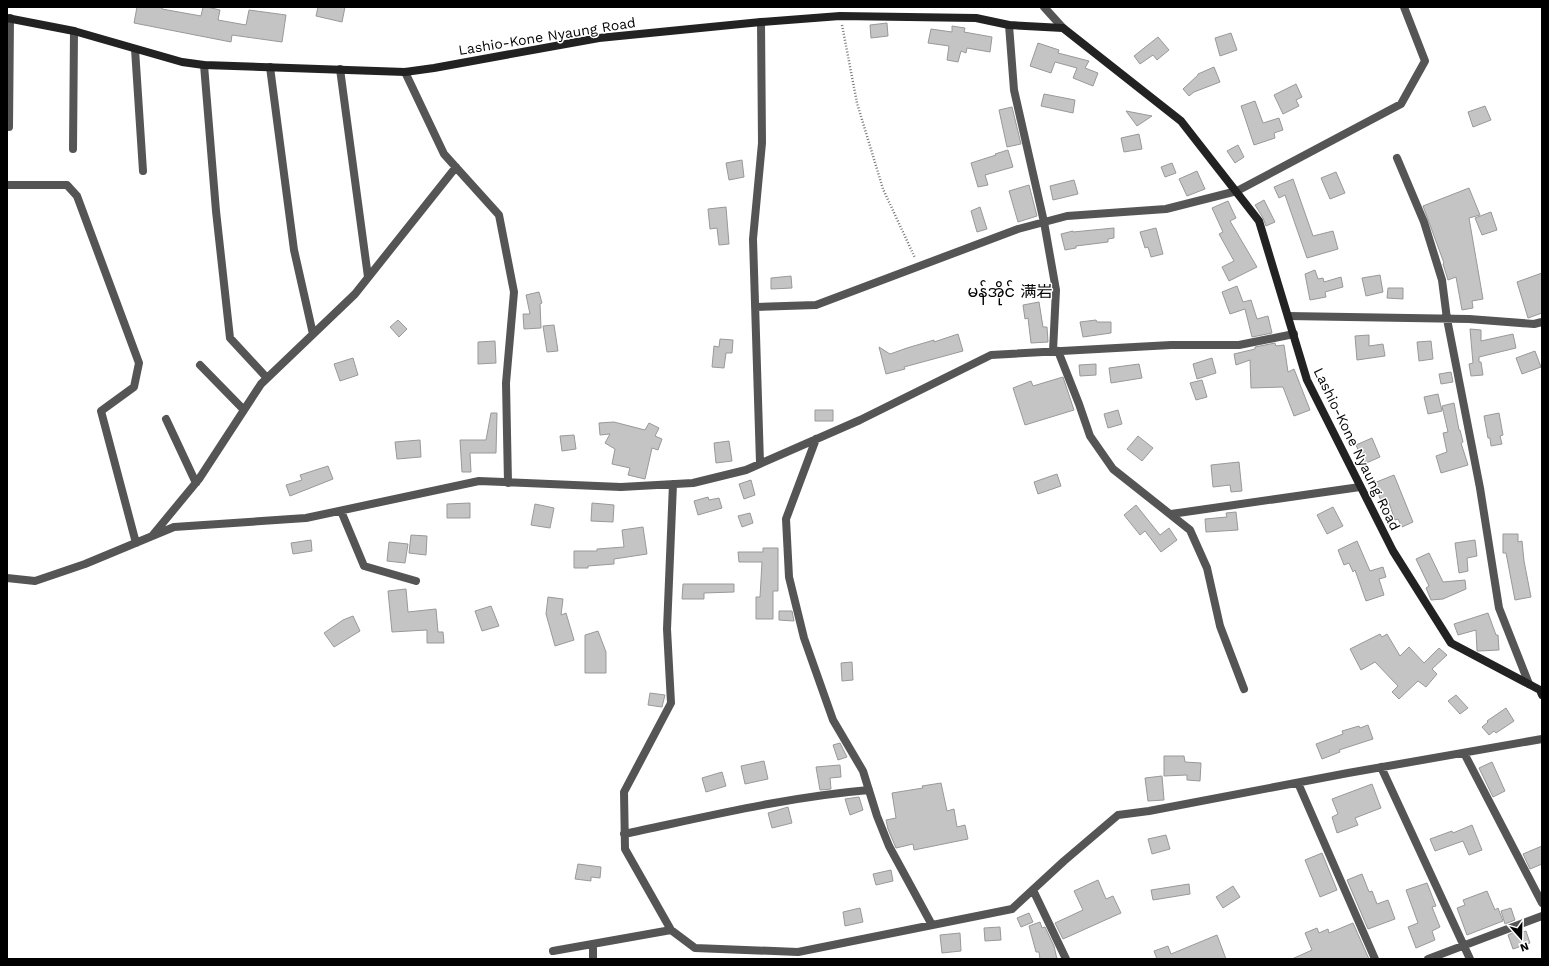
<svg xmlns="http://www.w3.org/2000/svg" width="1549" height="966" viewBox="0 0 1549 966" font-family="'Work Sans','Noto Sans SC','Noto Sans Myanmar',sans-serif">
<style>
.building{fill:#c4c4c4;stroke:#999}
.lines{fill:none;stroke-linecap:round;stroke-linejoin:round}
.path{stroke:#777;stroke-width:2.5;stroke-dasharray:1 2;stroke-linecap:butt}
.minor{stroke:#555;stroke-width:8}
.tertiary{stroke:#555;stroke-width:8}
.secondary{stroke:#222;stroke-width:8}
.labels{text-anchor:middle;stroke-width:3;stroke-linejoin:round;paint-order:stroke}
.street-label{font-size:14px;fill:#000;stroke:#fff}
.quarter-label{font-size:16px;fill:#000;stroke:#fff}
</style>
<rect width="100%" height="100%" fill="#fff"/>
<path class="building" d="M137,7H162V9L201,16L203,7H207L220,10L218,20L246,25L249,10L286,15L282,42L232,35L231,42L134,23Z
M318,7H345L342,22L316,16Z
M887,23L888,36L871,38L870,25Z
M952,26L965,28L964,32L992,37L990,52L967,48L966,53L961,51L958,62L947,60L949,46L928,43L931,29L952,32Z
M1231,33L1237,50L1220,56L1215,38Z
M1158,37L1169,50L1157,60L1153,55L1140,64L1134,56Z
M1038,43L1059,50L1058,53L1089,61L1085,68L1098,73L1093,86L1073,78L1077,68L1055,62L1051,73L1030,66Z
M1214,67L1220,82L1194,92L1189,96L1183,89L1198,75V74Z
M1296,84L1302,97L1296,100L1299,106L1283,114L1274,95Z
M1044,94L1075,100L1073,113L1041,106Z
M1255,101L1263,123L1279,118L1283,130L1274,133L1275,138L1254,145L1241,106Z
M1485,106L1491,120L1473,127L1468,112Z
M1012,107L1021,144L1007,147L999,110Z
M1126,111L1152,116L1137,126Z
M1139,134L1142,149L1124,152L1121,138Z
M1238,145L1244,157L1235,163L1227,151Z
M1008,150L1013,167L985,175L988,185L978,187L971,163L996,155L995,154Z
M742,160L744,177L729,180L726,163Z
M1172,163L1176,173L1165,177L1161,167Z
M1197,171L1205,189L1187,196L1179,179Z
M1336,172L1345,193L1330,199L1321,178Z
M1293,179L1313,236L1333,231L1338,249L1307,258L1285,195L1279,198L1274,187Z
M1074,180L1078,194L1053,200L1050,186Z
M1029,185L1037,216L1018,222L1009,191Z
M1469,188L1480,215L1469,218L1483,299L1472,301L1473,308L1462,310L1456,277L1448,280L1443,264L1444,263L1423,206Z
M1264,200L1275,222L1266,226L1263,218L1255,205Z
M1228,201L1236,218L1230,221L1257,267L1229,281L1222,267L1234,261L1219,234L1223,232L1212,208Z
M726,207L729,244L719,245L717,228L710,229L708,209Z
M980,207L987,229L977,232L971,211Z
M1491,212L1497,230L1482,235L1475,218Z
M1114,228V238L1108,239V242L1076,246V248L1065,250L1061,234L1073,231V232Z
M1156,228L1163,254L1151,257L1148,247L1145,248L1140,232Z
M1315,270L1318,279L1323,278L1324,282L1341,277L1343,287L1325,292L1326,297L1310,300L1305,274Z
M1542,273V313L1528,318L1517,282Z
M1380,275L1383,292L1366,296L1362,278Z
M791,276L792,288L771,289V278Z
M1237,286L1243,302L1251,300L1257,319L1268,316L1272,333L1252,337L1245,309L1230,314L1222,292Z
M1388,288H1403V299L1387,298Z
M539,292L542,303L540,304L541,328L524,329L523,314H530L526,295Z
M1039,302L1043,327H1047L1048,342L1031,343L1028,318L1025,319L1023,305Z
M398,320L407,329L399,337L390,327Z
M1096,320L1097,322H1111V333L1083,337L1080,322Z
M554,325L558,351L547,352L543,326Z
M1470,329L1481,330V341L1513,334L1516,348L1479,357V362H1481L1483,375L1471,376L1469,364L1473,363Z
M958,334L963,351L904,367L905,369L886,374L879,347L890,354L907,348L934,340V342Z
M1369,335V346L1383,344L1385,356L1357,360L1355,336Z
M720,339L733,340L732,353H726L724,368L712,367L714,346L719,347Z
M495,341L496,363L478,364V342Z
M1431,341L1433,359L1419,361L1417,342Z
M1275,343L1276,346L1284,345L1288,372L1294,369L1310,410L1294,416L1283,387L1251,388L1250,360L1236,365L1234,354L1255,349V347Z
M1535,351L1541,367L1522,374L1516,358Z
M353,358L358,375L340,381L334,364Z
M1212,358L1216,373L1197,379L1193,364Z
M1096,364V375L1080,376L1079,365Z
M1139,364L1142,378L1111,383L1109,368Z
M1451,372L1453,382L1441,384L1439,374Z
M1063,377L1074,410L1025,425L1013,388L1031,381L1033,386Z
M1202,380L1207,397L1196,400L1190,383Z
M1438,394L1442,411L1428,414L1424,397Z
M1454,403L1459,430H1460L1463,442L1461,443L1468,465L1441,473L1436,456L1447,452L1443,433L1448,432L1442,406Z
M815,410H833V421H815Z
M1118,410L1122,424L1108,428L1104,414Z
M491,413H497L496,453H470L471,472H462L460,440H486Z
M1499,413L1503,435L1500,436L1502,444L1491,446L1490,438H1488L1484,416Z
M614,422L645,430L649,423L659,428L655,436L662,439L658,450L652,448L645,479L628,475L630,468L612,464L615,449L605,443L610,434L600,435L599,423Z
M574,435L576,449L562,451L560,436Z
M1138,436L1153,448L1142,461L1127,449Z
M1372,438L1380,457L1364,464L1356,445Z
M420,440L421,457L397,459L395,442Z
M729,441L732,461L716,463L714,443Z
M1239,462L1242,491L1231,492L1230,485L1213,487L1211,465Z
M328,466L333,479L290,496L286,485L302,480L300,475Z
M1057,474L1061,486L1038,494L1034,482Z
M1394,475L1413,522L1402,527L1398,519L1395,520L1389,503L1383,506L1374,483Z
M751,480L755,495L744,499L739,484Z
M708,497L709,500L719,498L722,508L698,515L694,501Z
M470,503V518H447V504Z
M592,503L614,505L613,522L591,521Z
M535,504L554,508L550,528L531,525Z
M1136,505L1160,535L1169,528L1177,540L1161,552L1145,531L1140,535L1124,515Z
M1333,507L1343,526L1327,534L1317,515Z
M1236,512L1238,530L1206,532L1205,519L1227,517L1226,513Z
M750,513L753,523L742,527L738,516Z
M643,527L647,554L614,559V564L588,566V568H574V551H597V549L624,547L622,530Z
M1503,534H1518V542L1522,541L1524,561L1531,597L1515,600L1506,553H1503Z
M411,535L427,536L426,555L409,553Z
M311,540L312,551L293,554L291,543Z
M1475,540L1477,556L1467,558L1468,571L1459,573L1455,543Z
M1357,541L1370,571L1383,567L1386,577L1379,579L1384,595L1366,601L1355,570L1353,572L1349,563L1344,565L1338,550Z
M389,542L408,544L405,563L387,561Z
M763,548H778V591H773V619H756V597H760L762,562H739L738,552H763Z
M1429,553L1443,582L1465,580L1466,589L1443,599L1431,600L1426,588L1429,586L1416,559Z
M683,584H734V592L704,593V599H682Z
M406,589L408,612L436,609L438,632H443L444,643H427V630L392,632L388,591Z
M548,597L563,599L561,615L566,613L574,640L555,646L546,614Z
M491,606L499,626L482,631L475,611Z
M779,611H792L794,621L779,620Z
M1488,613L1496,635H1498L1499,650L1479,651H1477L1476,630L1458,635L1454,624Z
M353,616L360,631L334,647L324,633L343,620Z
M598,631L606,652V673H585V635Z
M1380,634L1382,637L1387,634L1400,656L1409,647L1424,663L1439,648L1447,655L1432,669L1437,674L1426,687L1418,681L1399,699L1392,692L1398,686L1375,662L1361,670L1350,649Z
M852,662L853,680L842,681L841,663Z
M650,693L665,695L662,707L648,705Z
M1456,695L1468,708L1460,714L1448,701Z
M1506,708L1514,721L1496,733L1494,731L1489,735L1482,727L1488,722L1487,721Z
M1368,725L1373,739L1339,750L1340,752L1322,759L1316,744L1343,734L1342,731L1359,726L1360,728Z
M840,743L847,757L838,760L833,745Z
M1164,756H1184L1185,762L1201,763L1200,781L1187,780V775L1164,776Z
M764,761L768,779L745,784L741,766Z
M1492,762L1505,791L1493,797L1479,768Z
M840,765L841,777L830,778L831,789L820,790L816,767Z
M722,772L726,786L706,792L702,778Z
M1162,776L1164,800L1148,801L1145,778Z
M941,783L947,811L954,809L957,827L965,825L968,839L914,850L913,844L896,848L888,829L886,820L896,818L892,793L923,788L922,786Z
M1372,784L1381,808L1355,818L1358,825L1337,833L1332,817L1338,814L1332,799Z
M859,797L863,810L850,815L845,799Z
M788,807L792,823L772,828L768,813Z
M1472,825L1482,850L1469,855L1463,841L1435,851L1430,839L1452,831L1453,833Z
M1166,835L1170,849L1152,854L1148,839Z
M1542,846V864L1530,869L1523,854Z
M1322,853L1337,890L1320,897L1305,860Z
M578,864L601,867L600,878L591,877V881L575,879Z
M891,870L893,881L876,885L873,874Z
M1362,874L1369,892L1372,891L1377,904L1388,900L1395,919L1368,929L1347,880Z
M1098,880L1106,899L1113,896L1121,913L1063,939L1055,923L1083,910L1074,891Z
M1427,883L1436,906L1432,907L1440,927L1432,931L1435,940L1416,948L1408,927L1418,923L1406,890Z
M1189,884L1190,894L1153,900L1151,890Z
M1233,886L1240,897L1223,908L1216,897Z
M1487,891L1495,910L1498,908L1503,921L1467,935L1457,908L1465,905L1463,900Z
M860,908L863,922L845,926L843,912Z
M1511,908L1515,920L1505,924L1501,911Z
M1029,913L1033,922L1021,927L1017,918Z
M1040,922L1042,928L1045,927L1054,946L1057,959H1040L1039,952H1036L1029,926Z
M1353,923L1369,959H1292L1312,950L1305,933L1317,928L1319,933L1328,929L1329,933Z
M1000,927L1001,940L985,941L984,928Z
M1519,930L1520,933L1526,931L1530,943L1513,949L1508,935Z
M960,933L961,951L942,953L940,935Z
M1217,935L1226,959H1157L1154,951L1168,946L1171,954Z"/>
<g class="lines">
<path class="path" d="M842,25L857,103L883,189L915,258"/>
<path class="minor" d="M1009,25L1014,90L1044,222L1056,290L1053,351
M135,49L143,171
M204,65L216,211L230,338L267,378
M270,67L294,250L313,334
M340,69L368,277
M405,72L444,154L499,215L514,292L506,383L508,483
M9,127L10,18
M73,149L74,31
M1397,158L1424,222L1442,280L1447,319L1480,488L1499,608L1529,684
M7,185H67L77,196L139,363L134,387L101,411L136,543
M755,307L816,305L1018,229L1067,216L1166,209L1237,191L1401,104L1425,61L1404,7
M1288,316L1469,319L1534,324L1542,322
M1058,351L1079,404L1090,436L1113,469L1190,530L1207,568L1220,626L1244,689
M200,365L244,410
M166,419L196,483
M816,439L786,519L789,577L804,638L833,720L863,771L877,816L889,846L932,925
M760,463L753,239L762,143L761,22
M341,511L364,566L416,581
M1171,514L1360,487
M152,536L199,479L261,384L355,294L456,167
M7,578L35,581L85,564L174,527L306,518L479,481L621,487L693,483L746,470L860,420L991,355L1171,345H1239L1294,334
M1464,753L1542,903
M1381,767L1470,959
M1298,783L1375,959
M624,834C705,817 786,797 869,790
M1033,890L1066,959
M671,930L625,849L624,792L671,703L667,629L673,484
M553,951L671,930L695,948L798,952L1012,909L1064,861L1118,815L1149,811L1348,773L1542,739
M593,959V944
M1428,959L1542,916"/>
<path class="tertiary" d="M1044,7L1063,28"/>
<path class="secondary" d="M7,18L74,31L182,62L204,65L405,72L434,68L599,38L761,22L840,16L976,18L1009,25L1063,28L1181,121L1259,221L1307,380L1393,551L1451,643L1540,690L1542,695"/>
</g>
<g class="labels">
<g class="street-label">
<text transform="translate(547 36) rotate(-9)" y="5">Lashio-Kone Nyaung Road</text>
<text transform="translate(1357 449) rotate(64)" y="5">Lashio-Kone Nyaung Road</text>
</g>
<g class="quarter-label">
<text x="1010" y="297">မန်အိုင် 满岩</text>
</g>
</g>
<rect width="1549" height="966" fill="none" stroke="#000000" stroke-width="16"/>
<g transform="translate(1521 938) rotate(160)" stroke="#ffffff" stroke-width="3" paint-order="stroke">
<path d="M0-3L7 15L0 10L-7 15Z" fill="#000000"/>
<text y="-6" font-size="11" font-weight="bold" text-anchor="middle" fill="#000000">N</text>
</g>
</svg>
